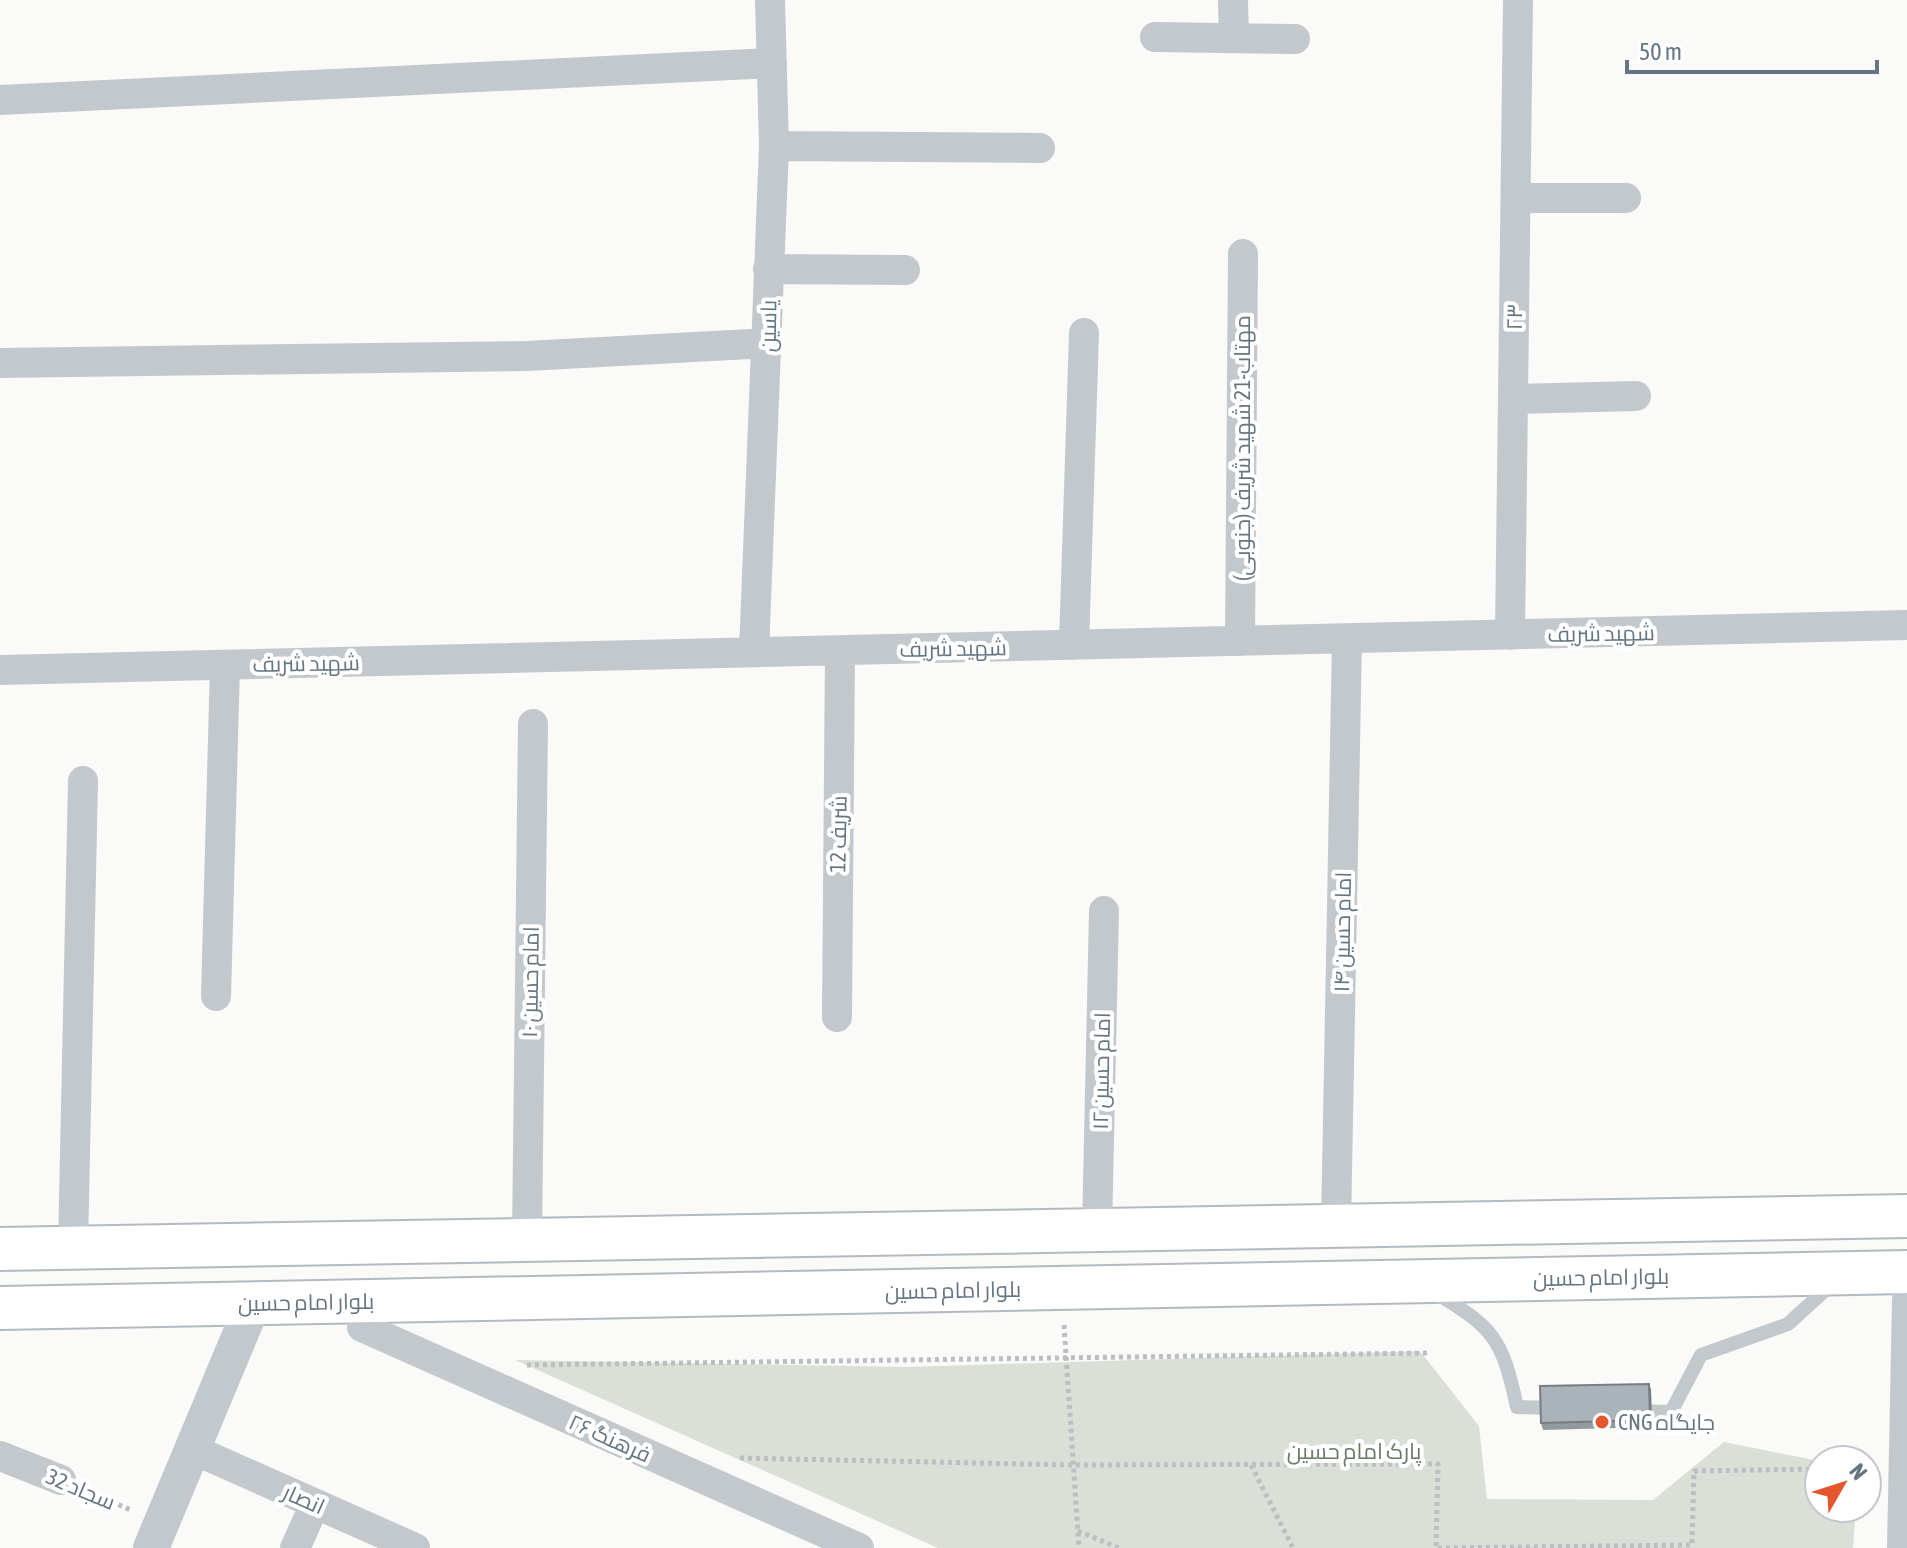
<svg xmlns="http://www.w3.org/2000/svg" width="1907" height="1548" viewBox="0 0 1907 1548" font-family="'Asap Condensed',Cairo,sans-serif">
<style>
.green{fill:#dadfd7}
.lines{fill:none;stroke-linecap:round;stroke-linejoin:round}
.secondary-casing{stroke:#b3babf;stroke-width:46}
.path{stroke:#bbbfc2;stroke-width:5;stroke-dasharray:4 4;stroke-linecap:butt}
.service{stroke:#c3c8cc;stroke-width:14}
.minor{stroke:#c3c8cc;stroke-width:30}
.tertiary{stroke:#c3c8cc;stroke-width:36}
.secondary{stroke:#fff;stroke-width:42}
.wall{fill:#929a9f}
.shaded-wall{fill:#777d82}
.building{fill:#aab3b9;stroke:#777d82;stroke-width:2}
.poi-dot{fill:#e4572e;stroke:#fff;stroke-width:3}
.labels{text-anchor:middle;stroke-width:8;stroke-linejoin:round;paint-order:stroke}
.street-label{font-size:22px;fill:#657683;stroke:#fff}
.poi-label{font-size:22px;fill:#657683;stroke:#fff;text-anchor:start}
.park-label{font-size:22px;fill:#687a64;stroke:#fff}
</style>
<rect width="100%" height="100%" fill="#fafaf8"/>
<path class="green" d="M1420,1351L1479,1426L1487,1499L1653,1500L1724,1442L1819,1461V1508H1856L1853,1548H938L515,1360L909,1367Z"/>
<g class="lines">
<g class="secondary-casing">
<path id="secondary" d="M0,1249L1907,1216
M0,1308L1907,1272"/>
</g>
<path class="path" d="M1064,1325L1079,1548
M527,1365L1429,1353
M740,1458L1073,1465L1438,1464L1436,1548L1692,1545L1694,1471L1819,1469
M1251,1465L1293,1548
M89,1492L131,1510
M1078,1531L1119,1548"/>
<path class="service" d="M1434,1292C1494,1328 1502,1338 1517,1407L1558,1408
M1635,1411L1671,1412L1701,1355L1788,1324L1834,1282"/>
<path class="minor" d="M1233,0L1234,38
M1155,37L1295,39
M0,100L772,63
M774,146L1040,148
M1516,198H1626
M768,269L905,270
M0,363L527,356L768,343
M1513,399L1636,396
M1510,635L1518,0
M1240,641L1243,254
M1074,645L1084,333
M754,652L774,146L770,0
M0,670L1907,625
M216,996L225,665
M837,1017L840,651
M1336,1226L1347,639
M1097,1230L1104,911
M527,1239L533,724
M73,1247L83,781
M362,1327L859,1548
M192,1449L415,1548
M0,1456L61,1480
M295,1548L315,1504
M1902,1548L1907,1300"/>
<path class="tertiary" d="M151,1548L253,1304"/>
<use href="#secondary" class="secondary"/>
</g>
<path class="wall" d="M1649,1384L1651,1390L1652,1427L1543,1430L1541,1423Z"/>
<path class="shaded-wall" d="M1649,1384L1651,1390L1652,1427L1650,1420Z"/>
<path class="building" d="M1649,1384L1650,1420L1541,1423L1540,1386Z"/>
<circle class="poi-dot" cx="1602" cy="1422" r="8"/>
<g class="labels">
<g class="street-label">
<text transform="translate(1514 317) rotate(-89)" y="8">۲۳</text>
<text transform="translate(768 326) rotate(-89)" y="8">یاسین</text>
<text transform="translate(1242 448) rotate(-90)" y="8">مهتاب-21 شهید شریف (جنوبی)</text>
<text transform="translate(1601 633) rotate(-1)" y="8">شهید شریف</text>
<text transform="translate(953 648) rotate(-1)" y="8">شهید شریف</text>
<text transform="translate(306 663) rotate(-1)" y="8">شهید شریف</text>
<text transform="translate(838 834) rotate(-89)" y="8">شریف 12</text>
<text transform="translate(1342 932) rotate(-89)" y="8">امام حسین ۱۴</text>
<text transform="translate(530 982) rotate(-89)" y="8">امام حسین ۱۰</text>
<text transform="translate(1101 1071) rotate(-89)" y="8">امام حسین ۱۲</text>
<text transform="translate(1601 1277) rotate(-1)" y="8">بلوار امام حسین</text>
<text transform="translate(953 1290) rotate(-1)" y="8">بلوار امام حسین</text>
<text transform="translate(306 1302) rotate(-1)" y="8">بلوار امام حسین</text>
<text transform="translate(610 1438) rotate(24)" y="8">فرهنگ ۲۶</text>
<text transform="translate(81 1489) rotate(23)" y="8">سجاد 32</text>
<text transform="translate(304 1499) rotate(24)" y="8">انصار</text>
</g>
<g class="poi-label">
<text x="1618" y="1430">CNG جایگاه</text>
</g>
<g class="park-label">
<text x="1354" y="1459">پارک امام حسین</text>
</g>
</g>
<g transform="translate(1843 1484) rotate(51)"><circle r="38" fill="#ffffff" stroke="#c1c8cd" stroke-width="2"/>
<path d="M0-6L14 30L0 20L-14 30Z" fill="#e4572e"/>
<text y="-12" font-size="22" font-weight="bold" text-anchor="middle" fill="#657683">N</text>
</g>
<path d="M1627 60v12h250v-12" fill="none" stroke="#657683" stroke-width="4"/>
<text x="1639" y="60" font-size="24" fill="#657683" stroke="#ffffff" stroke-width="6" paint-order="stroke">50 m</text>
</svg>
